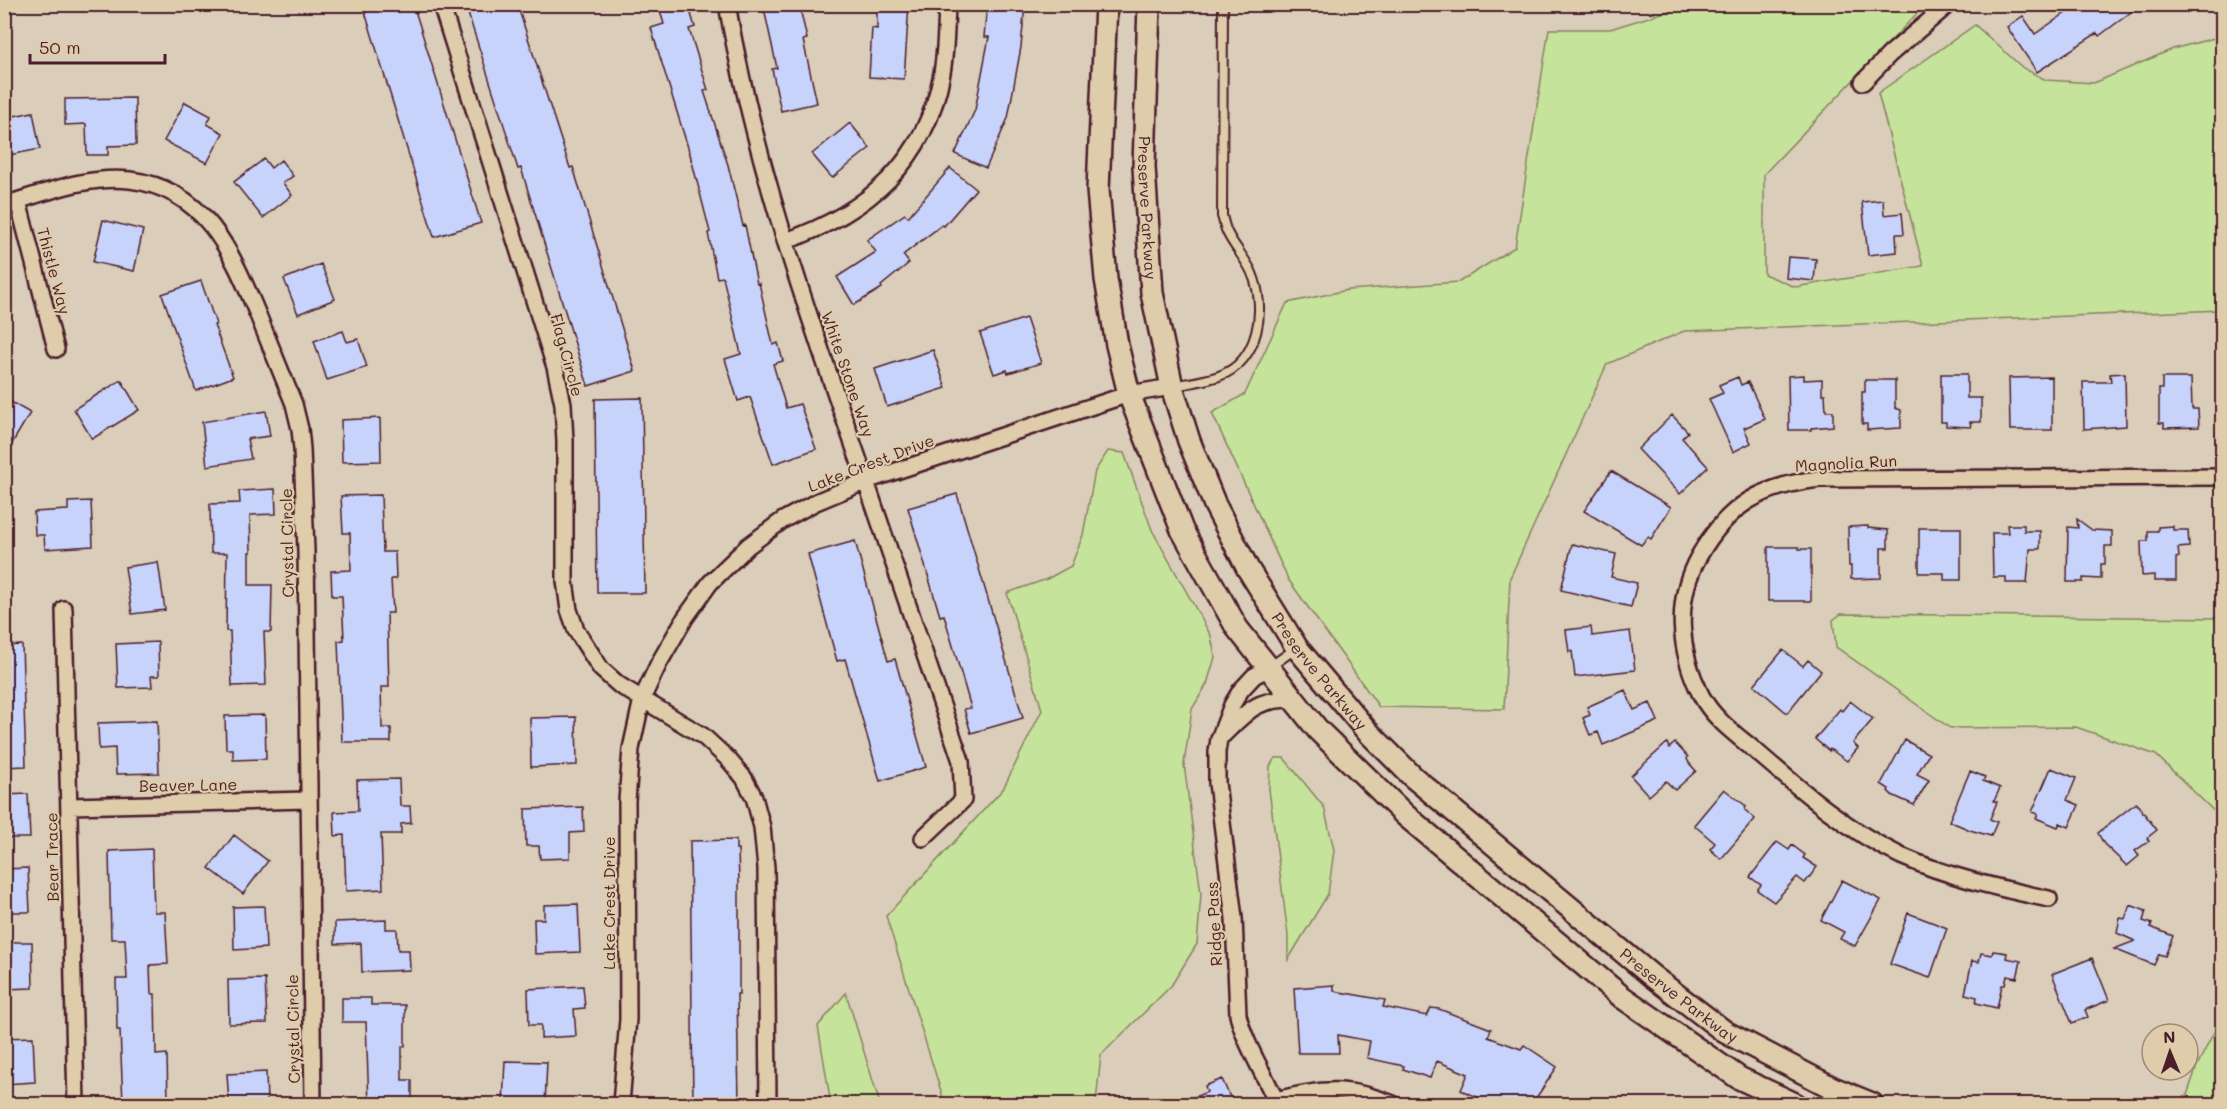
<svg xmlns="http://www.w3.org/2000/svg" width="2227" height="1109" viewBox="0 0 2227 1109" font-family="Mali,sans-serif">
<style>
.green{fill:#c5e39a;stroke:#888162;stroke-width:1.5}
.building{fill:#c7d3fb;stroke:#4a1f2b;stroke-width:1.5}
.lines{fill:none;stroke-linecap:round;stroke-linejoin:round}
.lane-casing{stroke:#4a1f2b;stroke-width:12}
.street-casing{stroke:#4a1f2b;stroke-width:20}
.secondary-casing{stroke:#4a1f2b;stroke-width:26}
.lane{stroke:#dfccaa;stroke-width:8}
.street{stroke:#dfccaa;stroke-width:15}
.secondary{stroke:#dfccaa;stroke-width:21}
.labels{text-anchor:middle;stroke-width:4.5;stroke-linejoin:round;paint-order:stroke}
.street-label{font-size:16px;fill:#4a1f2b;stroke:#dfccaa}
</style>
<rect width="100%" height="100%" fill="#dacdba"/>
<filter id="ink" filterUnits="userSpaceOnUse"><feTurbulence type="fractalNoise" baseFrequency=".0167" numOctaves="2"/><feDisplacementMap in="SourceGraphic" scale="12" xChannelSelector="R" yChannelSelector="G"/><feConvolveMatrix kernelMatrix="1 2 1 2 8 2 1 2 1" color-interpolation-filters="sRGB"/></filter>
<g filter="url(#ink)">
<path class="green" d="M1688,5H1925L1764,174V274L1795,287L1923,266L1878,93L1975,25L2023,68L2046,80L2094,83L2173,49L2222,36V310L1684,331L1607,364L1510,578L1504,709L1379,707L1288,579L1212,413L1245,394L1287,303L1348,290L1459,282L1515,247L1549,29H1610Z
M1108,451L1124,453L1152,530L1211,636L1215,657L1207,684L1192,709L1184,764L1201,894L1197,944L1171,986L1101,1055L1096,1102L1098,1104H945L886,916L1003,789L1042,710L1007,593L1047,579L1071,566L1083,535L1095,471Z
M1841,614L2222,618V819L2156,755L2076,727L1950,728L1836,647L1833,620Z
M1275,758H1284L1324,807L1334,850L1328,894L1288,960V935L1269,789L1270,766Z
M846,993L880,1104H831L818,1026Z
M2222,1016V1104H2184L2197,1066Z"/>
<path class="building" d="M391,4H413L481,223L434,237L365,12Z
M465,4H517L570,168L573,167L635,371L588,386L521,168L518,169Z
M658,4H688L695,27L689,29L708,90L704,91L728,165L743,226L745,225L757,284L759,283L773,345L778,343L783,361L773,364L786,408L800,404L816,449L773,464L750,397L738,401L725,359L741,354L723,277L717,278L708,233L710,232L690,154L651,28L664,24Z
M763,4H799L807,39L803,40L817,103L781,111L772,69L777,68Z
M877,4H909L904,79L869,77L872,28L877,29Z
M987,4H1025L1021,47L1008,118L986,168L955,154L975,110L989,37H984Z
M2079,4H2142L2099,36L2097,33L2037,72L2007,27L2023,16L2035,34Z
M135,98L136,145L108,146V155H87L86,124L65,125V99Z
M185,102L211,116L207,124L223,133L207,163L164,141Z
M33,112L40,149L4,156V118Z
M850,123L870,148L832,178L812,154Z
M264,159L271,168L281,160L293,176L283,183L292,195L263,218L234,182Z
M950,168L976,189L944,226L942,225L903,255L909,263L881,286L882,288L854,305L837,277L876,252L867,240L905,214L908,217Z
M1883,200L1884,215L1902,213L1904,234H1896L1897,252L1868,255L1862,202Z
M103,220L143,230L134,271L93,262Z
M1788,257L1816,259L1814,281L1786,278Z
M321,264L335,299L298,314L284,279Z
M201,281L216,324L214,325L233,377L196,391L162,294Z
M1026,318L1041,363L1008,373L1007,370L994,374L980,333Z
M343,331L347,342L358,339L367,367L327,380L314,341Z
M933,350L946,388L887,407L875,369Z
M2125,373L2126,426L2084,429L2083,382H2111L2110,374Z
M1941,374H1967V398H1981V422H1970L1971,427L1946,426V422H1941Z
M1804,375V380L1822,379V394H1825L1826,411H1833V426L1811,428V430H1789L1788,376Z
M1738,377L1741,385L1748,382L1765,419L1744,428L1751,443L1733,452L1709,399L1723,393L1719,385Z
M2052,377V430H2010L2009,378Z
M2162,378H2191L2192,409H2198L2199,427L2164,428V423H2159V389H2162Z
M121,380L139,410L92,439L74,409Z
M1865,380H1895V408L1901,410V428L1867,430V424H1862V392H1865Z
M4,398L30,413L4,457Z
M642,398L645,593H597L595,399Z
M266,411L270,436L247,439L251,459L207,466L202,422Z
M1672,415L1688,432L1682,438L1708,467L1680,494L1638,449Z
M380,418L381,461L342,462L341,420Z
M1611,471L1671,507L1651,539L1648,537L1641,545L1584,511Z
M275,489L276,514L250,515L251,552H249V585H272L271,632H264L266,685L232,686L230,631H226L227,553H211L210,504L240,503L239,491Z
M957,494L1023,718L971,733L964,709L971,708L944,615L940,616L908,508Z
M381,495L383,552H395L396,579H391L393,613H387L389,687H381L382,728H391V742H342L338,641L344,640L342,596H332L331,571L351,570L350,533H343L341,496Z
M91,501L93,546L45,549L44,535H35L34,512L68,510V502Z
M2077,519L2092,530L2112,531V546H2105V564H2101V579L2083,578V582H2067L2068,527L2078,528Z
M2007,525H2024V531H2040V549H2030L2027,583H2006V577H1993L1992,533H2008Z
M1868,526V528L1888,530V548H1881V578L1851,579V566H1849L1848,527Z
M2173,526V530H2188L2189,547L2178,548L2179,557L2176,558V581H2154V575L2142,576L2141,541H2148V531H2158V527Z
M1919,528H1961V580H1944V573H1919Z
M855,541L888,661L895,659L926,767L880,781L845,659L837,661L808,554Z
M1572,544L1616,554L1611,577L1637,583L1631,607L1561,590Z
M1768,547H1799V549H1811V601H1768Z
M158,562L165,610L132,614L125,567Z
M1591,627L1592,636L1630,631L1635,670L1575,677L1572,651L1569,652L1566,630Z
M158,642L159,676H151L152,687L118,688L116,644Z
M22,645L26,766L4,767V646Z
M1783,650L1803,666L1808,660L1821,671L1787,713L1754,685Z
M1625,690L1634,710L1650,703L1658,721L1603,745L1598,732L1590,735L1583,718L1590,715L1587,707Z
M1850,701L1873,719L1853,743L1858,748L1847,761L1830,749L1829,751L1815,739L1840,709L1842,711Z
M265,715L266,759L233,760V749H226L225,716Z
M576,717L577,765L531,767L530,718Z
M157,721L159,773L116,774L115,748L99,749L98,723Z
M1905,740L1929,754L1917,774L1929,780L1914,805L1892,795L1888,791L1889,789L1881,784Z
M1667,743L1669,748L1675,743L1688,757L1687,759L1689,763L1696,771L1675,790L1666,781L1649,796L1631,776Z
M2051,768L2076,778L2067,800L2079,805L2069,827L2060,823L2058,827L2036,818L2038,814L2032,812Z
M1970,771L1985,777L1983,781L2000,788L1994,801L1997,802L1990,819L1997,822L1991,836L1970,830L1949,821Z
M399,779L400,806H410L411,823L401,824V834H381L383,889L346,891L344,835L335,836L334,812L358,811L357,780Z
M1724,789L1746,806L1745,810L1755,819L1721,859L1710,849L1715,843L1694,825Z
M28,794L30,838H4V795Z
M2136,803L2157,830L2147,838L2149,841L2135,851L2139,856L2127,866L2104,844L2098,833Z
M583,807L584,832L570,833V858L540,859L539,846H526L525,809Z
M234,835L268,861L243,894L209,868Z
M736,840V849H738L739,882V994H737L739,1104H693L690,841Z
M1777,842L1789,850L1792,845L1805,855L1803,858L1817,867L1805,883L1797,877L1774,902L1757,890L1761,885L1750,877Z
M152,849L154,912H165L168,964L150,965L151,994H155L156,1055L167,1054L168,1103L123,1104L120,1030H117L116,979H127L125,939H111L109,851Z
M28,868L30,912H4V869Z
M1842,880L1881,900L1855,946L1840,939L1844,932L1821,920Z
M578,904L580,952L535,954L534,919H544V905Z
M2130,905L2146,911L2143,921L2152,924L2150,927L2173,936L2165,956L2159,954L2154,965L2114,949L2135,941L2117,933L2120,918L2125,919Z
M264,906L266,948L234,950L233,907Z
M1908,913L1947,928L1930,978L1890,964Z
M386,920V929H397L398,950H409L410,970L362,972L361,943L335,944V922Z
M4,942H32L33,988L4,989Z
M1993,951L2007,953L2006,958L2021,961L2017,978L2007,976L2005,985H2002L1997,1008L1976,1003L1977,997L1965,994L1972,961L1979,962L1981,953L1992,955Z
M2092,958L2109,1000L2085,1010L2088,1017L2072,1023L2052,974Z
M265,979L267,1023L229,1024L228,980Z
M1334,985V991L1385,1000L1383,1007L1427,1016L1431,1008L1439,1009L1491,1029L1488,1037L1521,1049L1524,1045L1557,1067L1532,1104H1493L1461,1090L1468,1074L1437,1061L1430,1078L1403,1069L1404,1066L1367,1058L1370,1041L1338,1035L1339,1053H1298L1294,988Z
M583,986L585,1008L574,1009L576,1036L541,1038V1025H529L528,989Z
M342,998H371V1005H405V1046H402V1080H412V1104H369L366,1022H342Z
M33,1037L35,1082L4,1084V1038Z
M505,1061L547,1062L545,1104H503Z
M266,1072L267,1104H229L227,1074Z
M1222,1079L1233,1104H1177L1207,1092L1205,1086Z"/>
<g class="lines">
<g class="lane-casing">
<path id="lane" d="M1174,386C1188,383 1204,381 1219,376C1259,362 1267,308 1252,273C1246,259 1235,248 1228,234C1225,229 1224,222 1222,216L1223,4
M1271,666L1295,649"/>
</g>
<g class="street-casing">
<path id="street" d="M441,4L555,367L563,404L565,441V581L569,610L576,630L601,669L619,685L703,736L728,759L744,778L754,797L762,827L766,868L768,1104
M727,4C754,161 807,312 859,461C894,561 928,661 961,761L963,800L923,838
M1863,82L1890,54L1949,4
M18,201L56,349
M4,205C44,193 88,175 130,180C206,189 232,253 258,315C270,345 282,374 294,404L300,429L302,449L306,551L313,1104
M786,241C868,212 926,162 942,73C946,50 946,27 947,4
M64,609L76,1104
M1269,668L1254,676L1241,690L1232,705L1219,739L1217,752V783L1234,918L1238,1015C1246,1047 1265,1074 1277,1104
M1223,735C1249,710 1256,699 1294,699
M69,806L308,800
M2049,899C1998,888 1949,877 1901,856C1848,831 1802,791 1758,753C1738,736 1713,719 1701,695C1679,652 1674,600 1699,556C1728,505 1761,486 1819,479L2222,477
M1276,1100C1324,1088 1346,1086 1393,1104
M621,1104L628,1019L627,801L631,749L642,699L659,663L685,618L710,583L748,546L783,520L816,502L866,481L1129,394L1172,387"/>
</g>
<g class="secondary-casing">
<g id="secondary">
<path d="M1106,4L1098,190L1106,279L1117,345L1129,394L1182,530L1237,628L1318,730L1405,815L1622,997L1739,1078L1795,1104"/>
<path id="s1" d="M1149,4L1144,167L1152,293L1172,387L1189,441L1215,505L1248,569L1297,648L1367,731L1413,777L1652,976L1725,1032L1833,1088L1872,1104"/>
</g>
</g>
<use href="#lane" class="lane"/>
<use href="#street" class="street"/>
<use href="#secondary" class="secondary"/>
</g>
</g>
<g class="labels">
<g class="street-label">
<text dy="6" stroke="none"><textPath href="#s1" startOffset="204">Preserve Parkway</textPath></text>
<text transform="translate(54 271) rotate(75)" y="6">Thistle Way</text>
<text transform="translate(567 355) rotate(75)" y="6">Flag Circle</text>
<text transform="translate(848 374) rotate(71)" y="6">White Stone Way</text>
<text transform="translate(871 463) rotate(-21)" y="6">Lake Crest Drive</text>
<text transform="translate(1846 463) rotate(-3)" y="6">Magnolia Run</text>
<text transform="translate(287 543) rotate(-91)" y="6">Crystal Circle</text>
<text dy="6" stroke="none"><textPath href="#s1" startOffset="708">Preserve Parkway</textPath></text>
<text transform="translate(188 785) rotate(-1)" y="6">Beaver Lane</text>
<text transform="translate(52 857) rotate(-91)" y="6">Bear Trace</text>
<text transform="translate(609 903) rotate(-90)" y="6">Lake Crest Drive</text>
<text transform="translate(1214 924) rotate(-93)" y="6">Ridge Pass</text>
<text dy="6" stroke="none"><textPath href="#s1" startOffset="1194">Preserve Parkway</textPath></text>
<text transform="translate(293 1029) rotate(-91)" y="6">Crystal Circle</text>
</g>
</g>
<rect width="2227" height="1109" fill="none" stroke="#dfccaa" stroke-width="24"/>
<rect x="12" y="12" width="2203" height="1085" fill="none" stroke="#4a1f2b" stroke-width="2" filter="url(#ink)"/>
<g transform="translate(2170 1052) rotate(358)"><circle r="28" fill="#dfccaa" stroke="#a38777" stroke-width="1.5"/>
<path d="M0-4.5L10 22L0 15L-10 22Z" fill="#4a1f2b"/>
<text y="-9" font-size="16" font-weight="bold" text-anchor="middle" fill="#4a1f2b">N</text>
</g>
<path d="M30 54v9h135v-9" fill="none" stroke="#4a1f2b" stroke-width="3"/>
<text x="39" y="54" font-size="18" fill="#4a1f2b" stroke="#dfccaa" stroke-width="4.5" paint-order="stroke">50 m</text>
</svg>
